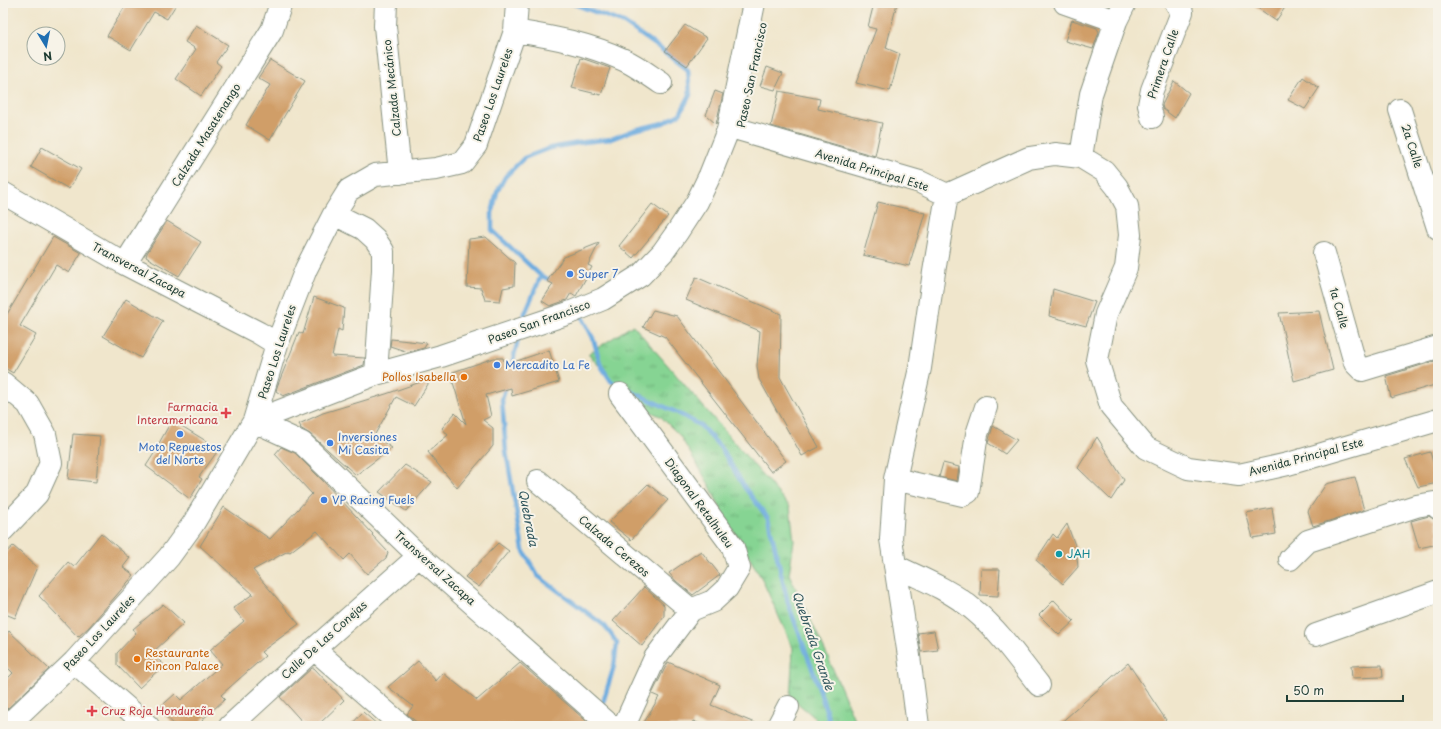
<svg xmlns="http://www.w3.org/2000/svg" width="1441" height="729" viewBox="0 0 1441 729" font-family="'Playpen Sans',sans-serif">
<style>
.grass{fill:url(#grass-tufts);stroke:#528864}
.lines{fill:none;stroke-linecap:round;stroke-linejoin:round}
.stream{stroke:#6cabdf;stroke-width:4.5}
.building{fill:#d09e68}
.minor-casing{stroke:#889280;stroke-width:24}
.minor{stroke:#fff;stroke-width:22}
.shop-dot{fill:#3f7fe0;stroke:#f7f3e8;stroke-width:1.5}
.food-dot{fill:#e8710a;stroke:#f7f3e8;stroke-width:1.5}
.health-dot{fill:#e0444e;stroke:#f7f3e8;stroke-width:1.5}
.culture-dot{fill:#0f9aa8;stroke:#f7f3e8;stroke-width:1.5}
.labels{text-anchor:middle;stroke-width:4;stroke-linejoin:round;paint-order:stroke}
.street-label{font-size:11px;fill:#1f3d34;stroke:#f7f3e8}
.shop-label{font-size:11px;fill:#366cbe;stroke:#f7f3e8;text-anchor:start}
.food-label{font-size:11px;fill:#c56008;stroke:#f7f3e8;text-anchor:end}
.health-label{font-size:11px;fill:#be3a42;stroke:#f7f3e8;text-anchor:end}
.culture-label{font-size:11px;fill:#0d838f;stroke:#f7f3e8;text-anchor:start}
.water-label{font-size:12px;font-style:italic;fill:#32585f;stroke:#f7f3e8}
</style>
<defs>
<pattern id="grass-tufts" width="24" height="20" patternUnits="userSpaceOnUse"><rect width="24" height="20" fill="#86d493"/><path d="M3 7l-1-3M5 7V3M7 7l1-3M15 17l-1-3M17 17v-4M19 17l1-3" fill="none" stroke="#6dad79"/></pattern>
</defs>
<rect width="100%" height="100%" fill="#f7f3e8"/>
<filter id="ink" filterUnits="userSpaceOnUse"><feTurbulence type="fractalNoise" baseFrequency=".025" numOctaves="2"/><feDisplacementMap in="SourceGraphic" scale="8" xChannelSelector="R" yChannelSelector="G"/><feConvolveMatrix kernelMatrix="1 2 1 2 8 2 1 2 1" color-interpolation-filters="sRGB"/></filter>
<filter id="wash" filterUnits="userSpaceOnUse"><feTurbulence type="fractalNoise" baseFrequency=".012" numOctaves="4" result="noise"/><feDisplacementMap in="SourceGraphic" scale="16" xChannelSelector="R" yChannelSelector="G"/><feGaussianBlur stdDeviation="0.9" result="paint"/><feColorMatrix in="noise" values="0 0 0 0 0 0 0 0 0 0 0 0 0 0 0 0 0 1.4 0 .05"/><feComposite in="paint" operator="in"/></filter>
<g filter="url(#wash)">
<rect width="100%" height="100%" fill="#f0e6cc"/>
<path class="grass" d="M633,325L790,507L794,541L789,574L827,655L857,726H820L813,716L790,697L793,648L762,579L721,510L710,486L680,436L660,416L636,405L588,354Z"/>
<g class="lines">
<path class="stream" d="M553,281L541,276L492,230V213L497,192L505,177L524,158L550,148L584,142L611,139L634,130L663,123L680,114L690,95L688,70L657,46L624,23L571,3
M581,315L593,338L601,366L611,381L621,387
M523,321L525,313L541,276
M511,368L519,336
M506,385L502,400L506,451L523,550L538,576L605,626L617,643L614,666L601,709
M628,390L678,413L701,426L721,448L745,488L768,518L788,603L817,682L831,726"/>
</g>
<g id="blocks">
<path class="building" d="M127,3H177L167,19L154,12L131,50L107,36Z
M874,3H897L886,48L900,54L890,91L856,83L876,29L868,27Z
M1251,3H1288L1276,21Z
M1072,20L1097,28L1099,32L1093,49L1065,41Z
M196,25L228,45L216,62L221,66L201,96L176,79L196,49L185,42Z
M685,25L707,38L687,66L665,51Z
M581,58L610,68L601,95L572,88Z
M270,60L305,81L270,140L246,125L270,85L258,78Z
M767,67L783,73L775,90L760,86Z
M1303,77L1319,88L1305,109L1288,100Z
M1174,81L1189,93L1175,118L1163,109L1162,105Z
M715,91L723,94L716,124L706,115Z
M779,91L820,99L818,109L882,123L875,156L771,126Z
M42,147L81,169L69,189L31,167Z
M878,202L925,213L909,266L863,255Z
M652,204L668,216L633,258L619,246Z
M167,221L201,242L179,276L146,257L147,253Z
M53,237L81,253L69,273L56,265L20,326L36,335L13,373L3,367V321Z
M486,237L515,263L514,286L503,288L500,301L485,300L481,288L467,287L469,239Z
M599,243L588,265L592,267L576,296L571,293L567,300L550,306L542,301L553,284L547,281L564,257Z
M696,277L781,314L780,377L819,447L802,456L759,379L757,366L760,331L686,300Z
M1053,289L1095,302L1086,326L1049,316Z
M314,297L344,308L342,331L338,329L332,356L365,358L364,365L283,396L276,391L277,387L299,332L303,334Z
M126,299L163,321L141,358L103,336Z
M653,310L677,316L786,461L771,472L665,337L643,327Z
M1319,311L1333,370L1294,381L1279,313Z
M391,339L427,343L424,348L408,352L390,346Z
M549,350L559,382L512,396L511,388L486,395L491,416L483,420L493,428V446L457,488L428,452L448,435L442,428L455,413L466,424L450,373L494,358H503L505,365Z
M1438,360V384L1391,398L1386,376Z
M432,378L414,406L396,397L374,436L392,448L356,475L310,434L300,428L301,427L299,424L323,413L386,394Z
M172,420L219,449L199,477L202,479L190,499L146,466L155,452H154Z
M993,426L1017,440L1005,454L988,443Z
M73,434L100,436L96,482L68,479Z
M1097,437L1124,480L1111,500L1078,468Z
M281,447L295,453L324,482L373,534L372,535L388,552L386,558L367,574L350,554L344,560L317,531L290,552L288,551L253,570L299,624L261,652L265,656L221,695L225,699L202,720L203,721L196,726H176L158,709L175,694L181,700L222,664L210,650L244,621L233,608L253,594L200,546L224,507L270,539L312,494L275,454Z
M1430,452L1438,478V483L1418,487L1405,459Z
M943,463L959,467L957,481L939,477Z
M405,465L432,482L406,511L379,492Z
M1355,477L1364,510L1313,526L1308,511L1326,484Z
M648,484L668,500L631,540L609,522Z
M1272,508L1276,534L1253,538L1246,513Z
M1429,516L1435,520L1438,532V544L1419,548L1411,521Z
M1067,524L1076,548L1078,567L1063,584L1036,560L1053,534L1057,538Z
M101,533L130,558L123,567L134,575L89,627L78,637L39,596L68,562L74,567Z
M498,543L509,551L479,587L465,577Z
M13,546L37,567L15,618L3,613V555Z
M701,551L720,575L693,595L676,581L669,573Z
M981,569H1000L998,596L980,595Z
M644,587L664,605V616L642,646L613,621Z
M1054,600L1074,621L1059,635L1039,615Z
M163,604L184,623L152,653L164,665L139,688L117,665V653L136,633L133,629Z
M9,631L49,669L7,709L3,706V683L13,673L3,663V638Z
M934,631L938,650L921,652L918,633Z
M418,661L436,681L443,673L477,700L520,663L592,726H421L407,714L413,706L388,687Z
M668,662L720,685L711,705L762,726H705L693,721L692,726H642L659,697L652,694Z
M1128,663L1166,720L1160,726H1057Z
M1382,665L1383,677L1352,678L1351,666Z
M312,668H314L344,700L317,726H306L280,697Z
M363,712L379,726H350Z"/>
</g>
</g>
<g filter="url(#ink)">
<use href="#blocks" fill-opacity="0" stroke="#889280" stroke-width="1"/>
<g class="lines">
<g class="minor-casing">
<path id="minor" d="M386,3L385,26L400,173
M1065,3L1116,21L1125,3
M515,31C553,37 589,44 624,60C637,66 649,75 661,83
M1400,110L1438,228
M1152,117L1149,105L1152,90L1182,12L1176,3
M741,130L920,182L947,195L1029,158L1055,154L1081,157L1104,171L1117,187L1127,206L1130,235L1126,268L1106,314L1097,360L1111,406L1146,448L1188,468L1239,475L1288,464L1438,420
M1081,157L1091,94L1116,21
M3,193L125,264L259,333L277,344
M334,214L364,229L375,239L383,251V270L376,374
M1324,253L1355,363L1362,370L1438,347
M125,264L272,30L281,3
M3,383L28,404L45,434L51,463L37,494L3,530
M620,394L733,547L739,568L727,588L713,601L691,610L655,658L624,726
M254,421L376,374L441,356L569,313L603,299L641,275L663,252L678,231L697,202L710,175L728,130L754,3
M254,421L302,443L419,556L611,726
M895,479L963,495L968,492L977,434L986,407
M538,481L691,610
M1290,559L1308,541L1416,506L1434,503L1438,508
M895,566C923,579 952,591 975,611C1000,632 1019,660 1039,685
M1316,635L1438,592
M314,649L402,726
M74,662L148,726
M7,726L74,662L169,557L193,524L254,421L277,344L306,269L334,214L349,190L375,175L436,169L462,163L476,145L515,31L517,3
M230,726L314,649L419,556
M778,726L788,707
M918,726L909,656L891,539L895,479L920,368L934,272L947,195"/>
</g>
<use href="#minor" class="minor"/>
</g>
</g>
<g class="shop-dot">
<circle cx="570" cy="274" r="4"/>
<circle cx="497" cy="365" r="4"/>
<circle cx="180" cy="434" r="4"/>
<circle cx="330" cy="443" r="4"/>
<circle cx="324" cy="500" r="4"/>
</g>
<g class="food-dot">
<circle cx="464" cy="377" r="4"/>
<circle cx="137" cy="659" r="4"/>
</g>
<g class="health-dot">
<path d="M224 407h4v4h4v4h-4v4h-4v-4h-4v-4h4z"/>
<path d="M90 705h4v4h4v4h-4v4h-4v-4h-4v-4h4z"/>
</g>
<circle class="culture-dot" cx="1059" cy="554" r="4"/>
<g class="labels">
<g class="street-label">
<text transform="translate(1163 64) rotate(-71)" y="4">Primera Calle</text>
<text transform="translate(752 75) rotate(-78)" y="4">Paseo San Francisco</text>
<text transform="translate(392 88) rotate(-96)" y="4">Calzada Mecánico</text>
<text transform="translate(493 95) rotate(-71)" y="4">Paseo Los Laureles</text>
<text transform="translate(206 135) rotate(-58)" y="4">Calzada Masatenango</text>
<text transform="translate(1412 146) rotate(72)" y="4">2a Calle</text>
<text transform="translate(872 170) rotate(17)" y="4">Avenida Principal Este</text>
<text transform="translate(139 270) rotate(28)" y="4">Transversal Zacapa</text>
<text transform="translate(1339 308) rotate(74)" y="4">1a Calle</text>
<text transform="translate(539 322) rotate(-20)" y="4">Paseo San Francisco</text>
<text transform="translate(277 352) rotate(-72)" y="4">Paseo Los Laureles</text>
<text transform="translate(1306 457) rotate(-15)" y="4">Avenida Principal Este</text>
<text transform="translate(699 503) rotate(54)" y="4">Diagonal Retalhuleu</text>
<text transform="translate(614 546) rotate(40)" y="4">Calzada Cerezos</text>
<text transform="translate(435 568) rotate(42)" y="4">Transversal Zacapa</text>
<text transform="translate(99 633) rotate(-47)" y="4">Paseo Los Laureles</text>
<text transform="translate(324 640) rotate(-42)" y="4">Calle De Las Conejas</text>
</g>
<g class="shop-label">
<text x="578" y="278">Super 7</text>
<text x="505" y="369">Mercadito La Fe</text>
<text x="338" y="441">Inversiones<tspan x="338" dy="13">Mi Casita</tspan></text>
<text x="180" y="451" text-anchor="middle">Moto Repuestos<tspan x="180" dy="13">del Norte</tspan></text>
<text x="332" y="504">VP Racing Fuels</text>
</g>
<g class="food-label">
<text x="456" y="381">Pollos Isabella</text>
<text x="145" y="657" text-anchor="start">Restaurante<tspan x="145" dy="13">Rincon Palace</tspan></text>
</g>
<g class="health-label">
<text x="218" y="411">Farmacia<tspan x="218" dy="13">Interamericana</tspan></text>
<text x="101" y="715" text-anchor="start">Cruz Roja Hondureña</text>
</g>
<g class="culture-label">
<text x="1067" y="558">JAH</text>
</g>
<g class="water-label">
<text transform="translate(528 518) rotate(79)" y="4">Quebrada</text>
<text transform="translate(813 641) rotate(71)" y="4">Quebrada Grande</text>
</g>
</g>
<rect width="1441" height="729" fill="none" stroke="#f7f3e8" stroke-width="16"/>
<g transform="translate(46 46) rotate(170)"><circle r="19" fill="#f7f3e8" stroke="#a1aaa0"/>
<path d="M0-3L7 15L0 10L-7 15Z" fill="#1f6fb2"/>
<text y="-6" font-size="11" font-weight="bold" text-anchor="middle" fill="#1f3d34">N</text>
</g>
<path d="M1287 695v6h116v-6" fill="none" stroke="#1f3d34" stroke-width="2"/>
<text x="1293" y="695" font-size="12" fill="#1f3d34" stroke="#f7f3e8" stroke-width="3" paint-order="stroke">50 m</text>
</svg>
